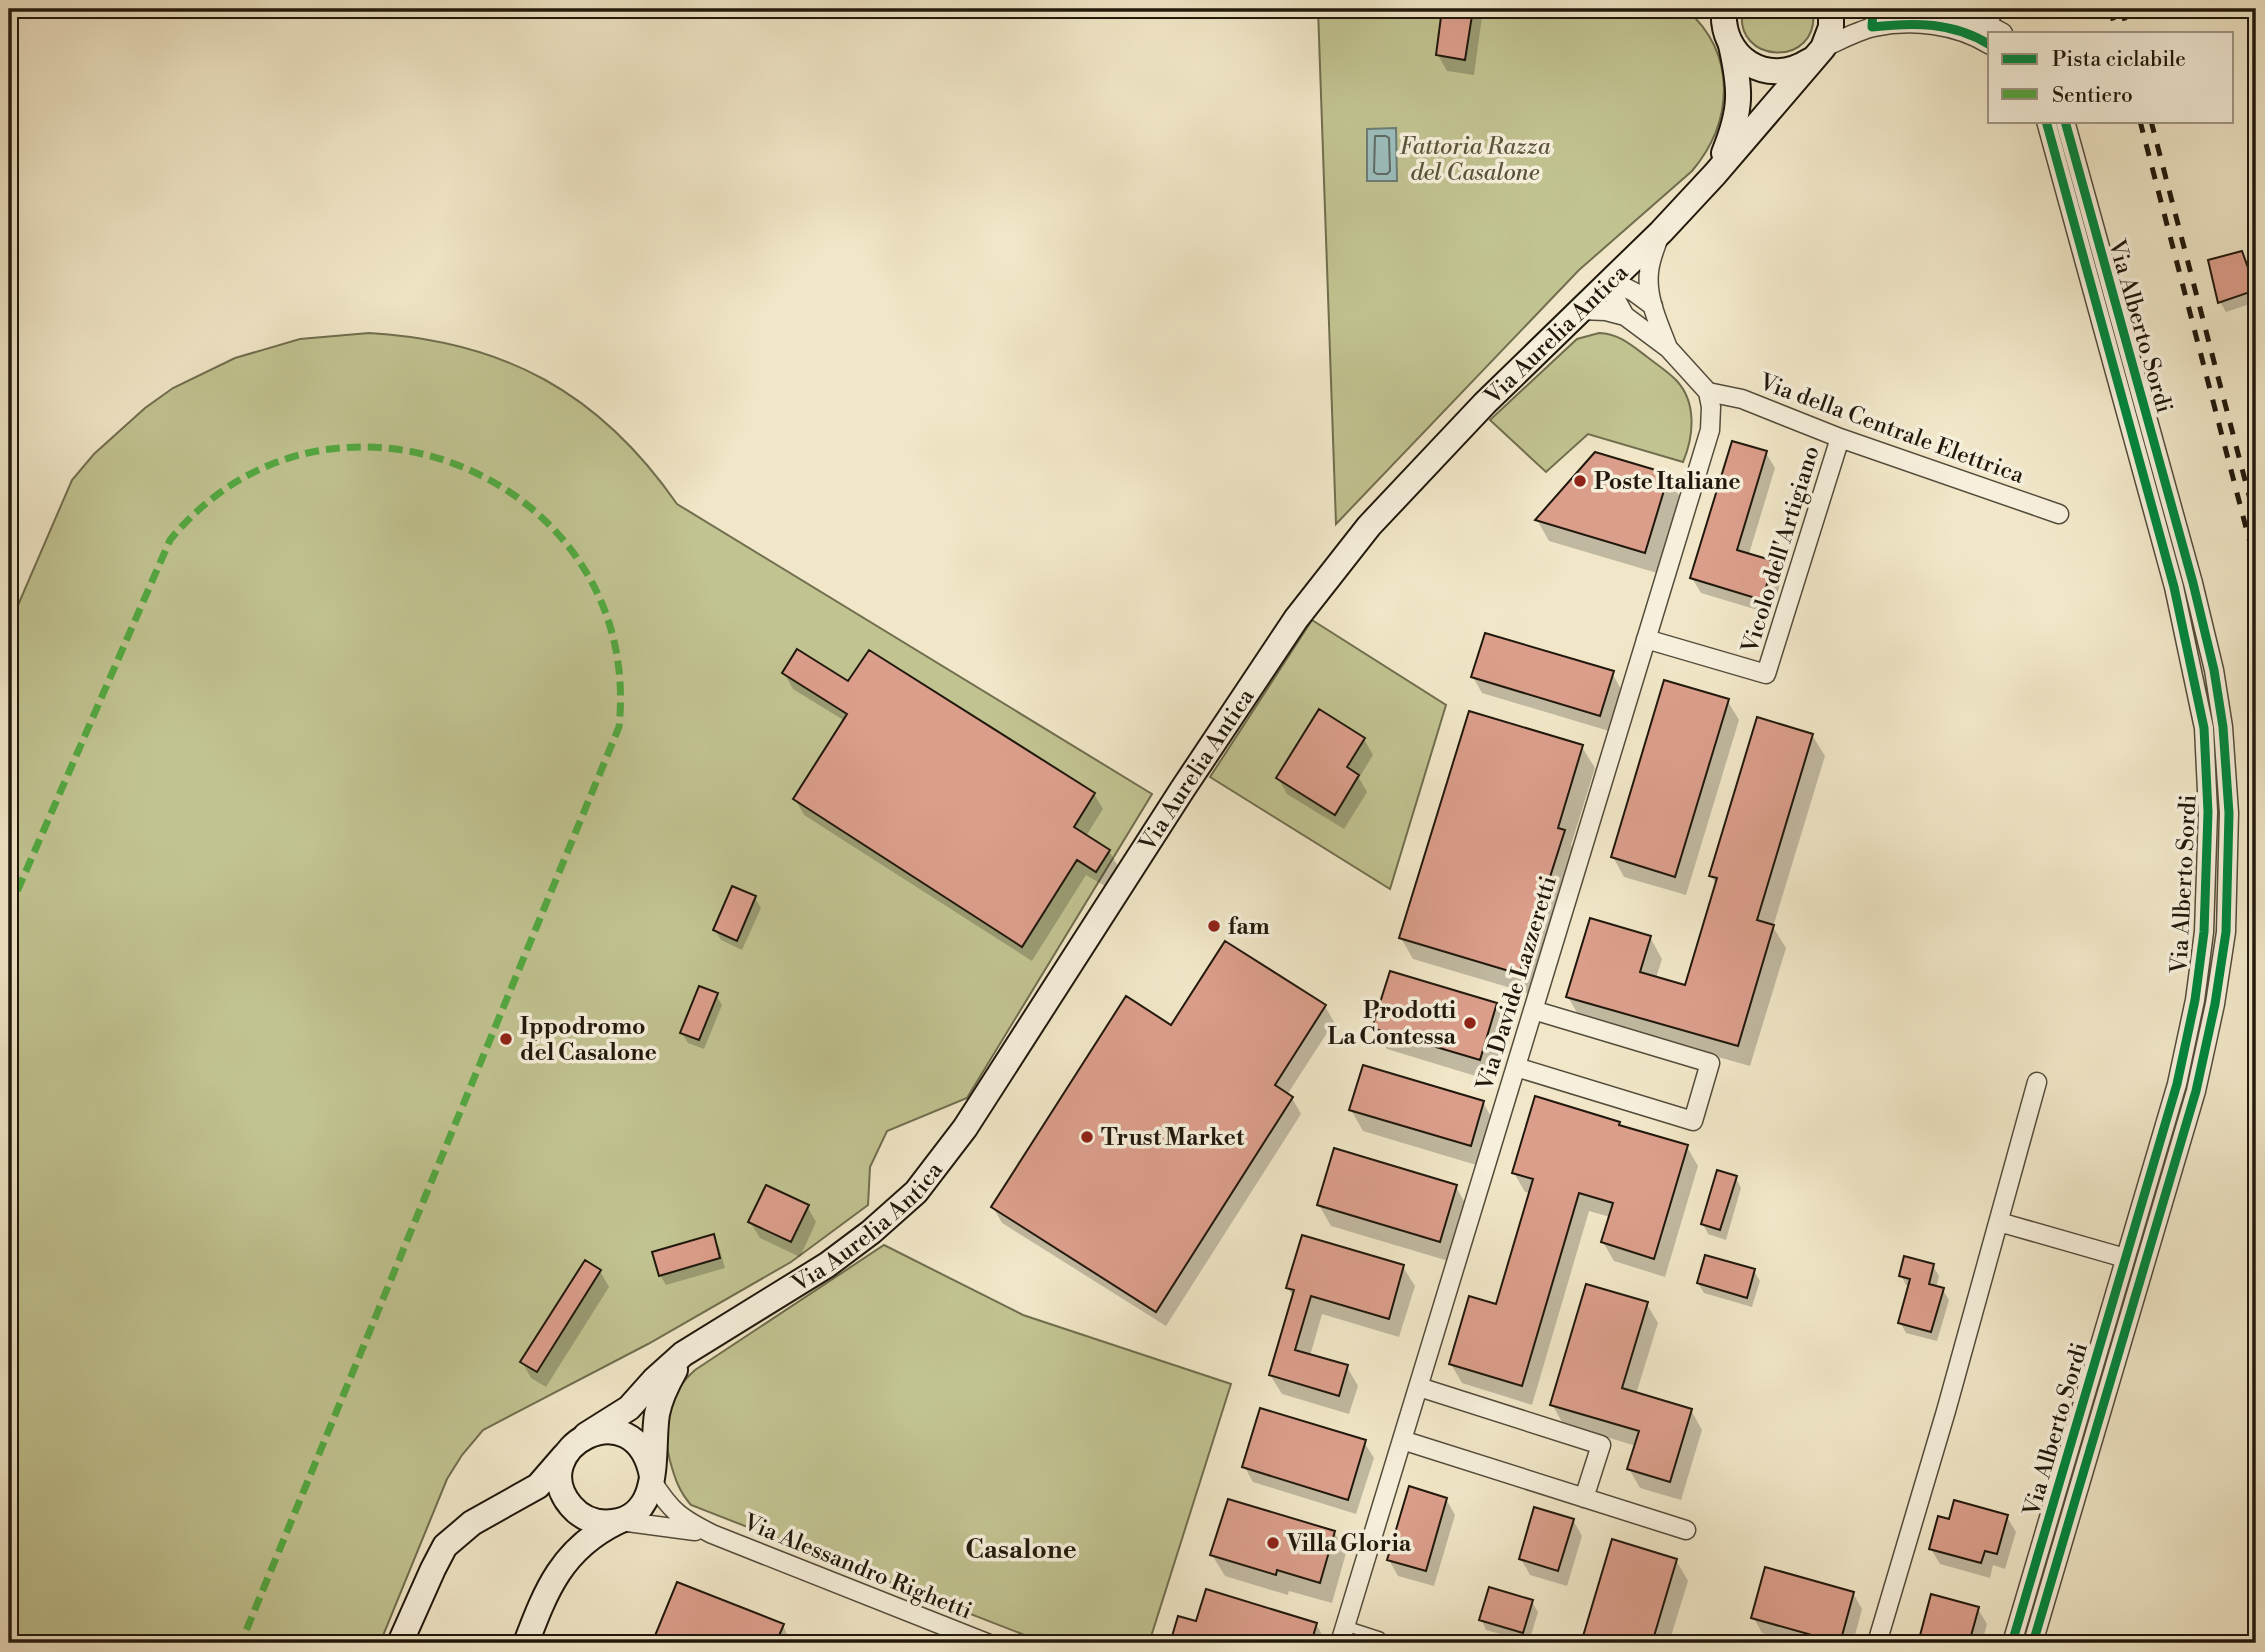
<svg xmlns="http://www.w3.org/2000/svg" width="2265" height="1652" viewBox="0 0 2265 1652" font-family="'Libre Bodoni',serif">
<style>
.green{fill:#c1c391;stroke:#706e4e;stroke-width:2}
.water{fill:#9cbebd;stroke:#6a7c76;stroke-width:2}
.shadow{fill:#0003}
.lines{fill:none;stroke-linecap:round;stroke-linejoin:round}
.shore{stroke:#5e6b64;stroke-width:2}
.building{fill:#db9e8b;stroke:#20180c;stroke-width:2}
.lane-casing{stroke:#544c3b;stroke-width:12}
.street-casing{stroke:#544c3b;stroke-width:21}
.secondary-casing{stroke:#20180c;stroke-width:28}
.lane{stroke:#f6efdb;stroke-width:9}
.street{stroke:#f6efdb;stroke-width:18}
.secondary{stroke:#f6efdb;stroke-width:24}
.rail{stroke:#20180c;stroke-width:5;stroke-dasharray:12 12;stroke-linecap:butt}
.quiet{stroke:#52a941;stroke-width:7;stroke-dasharray:14 7;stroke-linecap:butt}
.cycleway-casing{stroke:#f6efdb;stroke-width:13}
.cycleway{stroke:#00873e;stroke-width:9}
.poi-dot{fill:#8f2418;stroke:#f6efdb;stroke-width:2.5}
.labels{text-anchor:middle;stroke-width:7;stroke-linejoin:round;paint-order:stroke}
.park-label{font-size:23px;font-style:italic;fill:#58543b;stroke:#f6efdb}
.street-label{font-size:23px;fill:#20180c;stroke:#f6efdb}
.poi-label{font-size:23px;font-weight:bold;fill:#20180c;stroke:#f6efdb;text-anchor:start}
.quarter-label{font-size:26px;font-weight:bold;fill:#20180c;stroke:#f6efdb}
</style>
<rect width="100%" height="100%" fill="#f1e7c8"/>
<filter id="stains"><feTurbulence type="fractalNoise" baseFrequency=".00286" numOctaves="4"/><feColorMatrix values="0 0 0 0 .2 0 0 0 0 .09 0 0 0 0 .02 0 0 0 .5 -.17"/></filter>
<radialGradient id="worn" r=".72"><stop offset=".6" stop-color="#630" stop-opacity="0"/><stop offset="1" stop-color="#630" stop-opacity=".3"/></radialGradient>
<path class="green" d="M1318,9H1686C1737,54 1734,121 1692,171L1579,270L1336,524Z
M1743,9H1813C1821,70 1731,64 1743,9Z
M369,333C504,341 599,392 677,504L1152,794L967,1098L887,1131L870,1167L868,1205L791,1262L648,1344L483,1430L462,1455L447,1479L380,1643H9V626L72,480L94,454L145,408L173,388L235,358L300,339Z
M1599,333C1619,334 1630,344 1646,356C1656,364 1667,371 1676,380C1697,402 1694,436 1683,462L1588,434L1546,472L1490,420L1577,339Z
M1312,620L1446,705L1390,889L1210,777Z
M884,1245L1023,1315L1231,1384L1149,1643H1045L691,1505C679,1491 675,1479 670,1461C661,1424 666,1396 695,1370Z"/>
<path class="water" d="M1396,128L1397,181H1367V129Z"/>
<path class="shadow" d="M1444,9H1483L1474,75L1447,71L1438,55Z
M1541,9H1574L1573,13Z
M2242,253L2256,289V302L2226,312L2220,302Z
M1766,453L1775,468L1749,554L1773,563L1782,578L1771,614L1701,593L1692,578Z
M1668,476L1680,497L1657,573L1549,541L1537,520Z
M784,673L849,684L1094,794L1103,809L1086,836L1109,851L1118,866L1105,886L1086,875L1032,961L804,815L795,799L845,721L793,689Z
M1612,673L1621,689L1609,731L1482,693L1473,677Z
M1727,700L1739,720L1686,895L1624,877L1613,857Z
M1812,735L1825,756L1773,927L1786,948L1750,1066L1580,1018L1568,997L1650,937L1662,959L1656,978L1686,987L1717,885L1711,876Z
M1364,739L1373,755L1359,778L1367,792L1344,829L1287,794L1278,778Z
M1582,747L1595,768L1571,845L1576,853L1531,994L1413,959L1401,938Z
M755,898L761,908L742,950L721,940L715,930Z
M716,995L722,1005L704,1049L688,1043L682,1033Z
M1496,1005L1508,1026L1492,1081L1387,1049L1374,1028Z
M1325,1006L1334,1022L1287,1095L1292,1098L1301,1114L1166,1326L1002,1223L993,1207L1171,1027Z
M1483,1102L1495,1124L1483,1167L1363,1131L1351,1110Z
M1619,1123L1621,1127L1687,1147L1698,1166L1665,1277L1614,1261L1603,1242L1610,1217L1589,1211L1532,1405L1462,1383L1451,1364L1497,1307L1531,1193L1525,1192L1514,1173Z
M1736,1178L1741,1188L1726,1240L1708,1234L1703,1224Z
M1456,1187L1468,1208L1452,1262L1331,1226L1319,1205Z
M807,1206L816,1222L800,1257L760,1238L750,1222Z
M713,1236L719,1247L725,1268L666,1285L660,1275Z
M1933,1266L1939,1276L1936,1288L1943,1290L1949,1300L1937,1341L1906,1333L1900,1322L1910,1286L1906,1285L1901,1275Z
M1403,1267L1415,1286L1399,1337L1322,1314L1310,1356L1347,1367L1358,1386L1349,1414L1282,1394L1270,1375L1294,1298L1288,1288Z
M600,1271L609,1287L546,1387L531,1378L522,1362Z
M1754,1271L1760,1281L1752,1307L1704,1293L1698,1283Z
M1646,1303L1658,1323L1636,1394L1691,1410L1702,1430L1681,1500L1640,1488L1629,1469L1636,1446L1563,1424L1552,1404Z
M1364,1442L1374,1458L1356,1514L1253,1482L1244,1466Z
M1446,1499L1455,1515L1434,1586L1398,1576L1389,1560Z
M2007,1517L2016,1532L2005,1569L1993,1565L1990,1578L1940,1564L1931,1549L1950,1521Z
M1573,1520L1582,1536L1567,1586L1530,1575L1521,1559Z
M1334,1532L1346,1553L1332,1603L1289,1591L1288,1595L1225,1576L1212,1555Z
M1613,1542L1676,1560L1688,1581L1669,1643H1583Z
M678,1584L783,1626L788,1636L785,1643H654Z
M1853,1593L1862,1609L1853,1643H1798L1762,1633L1753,1617Z
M1933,1596L1978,1609L1987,1624L1982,1643H1919Z
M1532,1602L1538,1612L1529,1642L1486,1630L1481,1619Z
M1179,1618L1197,1623L1316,1624L1327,1643H1172Z"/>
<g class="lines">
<path class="shore" d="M1375,136H1386L1389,138L1390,171L1387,174H1377L1374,172Z"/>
</g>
<path class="building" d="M1442,9H1473L1465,60L1436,55Z
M2242,251L2256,290L2218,303L2208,260Z
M1732,441L1767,451L1737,550L1774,561L1762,600L1690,578Z
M1595,452L1669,474L1645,553L1535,520Z
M1485,633L1614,671L1600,716L1471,677Z
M797,649L848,681L869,650L1095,793L1074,827L1110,850L1096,872L1077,860L1022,947L793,799L847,714L782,673Z
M1664,680L1729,699L1675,877L1611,857Z
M1319,709L1365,738L1347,767L1359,775L1335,815L1276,778Z
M1469,711L1583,745L1558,828L1565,830L1519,974L1399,938Z
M1757,717L1813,734L1757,920L1774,925L1738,1046L1566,997L1590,918L1651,936L1640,972L1685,985L1717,878L1709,876Z
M732,886L756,896L737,941L713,930Z
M1225,941L1326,1005L1275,1085L1293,1097L1156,1312L991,1207L1126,996L1171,1025Z
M1390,971L1497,1003L1480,1060L1372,1028Z
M699,986L718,993L699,1040L680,1033Z
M1363,1065L1484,1101L1471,1146L1349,1110Z
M1535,1096L1620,1122L1619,1125L1688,1145L1654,1259L1601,1242L1613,1203L1579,1193L1522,1386L1449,1364L1469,1296L1496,1304L1533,1179L1512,1173Z
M1334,1148L1457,1185L1440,1242L1317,1205Z
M1717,1170L1737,1176L1720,1230L1701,1224Z
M766,1185L809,1205L791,1242L748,1222Z
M714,1234L720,1258L659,1276L652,1252Z
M1302,1235L1404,1265L1389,1319L1311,1296L1295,1350L1348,1365L1339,1396L1269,1375L1294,1290L1286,1288Z
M1705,1255L1755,1269L1747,1298L1697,1283Z
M1904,1256L1934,1264L1929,1284L1944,1288L1931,1332L1898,1323L1910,1279L1899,1276Z
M585,1260L601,1270L537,1372L520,1362Z
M1586,1284L1648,1302L1622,1388L1692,1409L1670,1482L1627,1469L1639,1431L1550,1405Z
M1260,1408L1366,1440L1348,1500L1242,1467Z
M1409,1486L1447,1498L1426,1571L1387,1560Z
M1228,1499L1335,1531L1320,1583L1277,1570L1276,1575L1210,1555Z
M1954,1500L2008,1515L1997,1554L1985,1551L1981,1563L1929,1549L1938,1516L1949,1519Z
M1534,1507L1574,1519L1558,1571L1519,1559Z
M1612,1539L1677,1559L1652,1643H1581Z
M1765,1567L1854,1592L1840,1643L1751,1618Z
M677,1582L784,1624L776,1643H652Z
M1489,1587L1533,1600L1523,1633L1479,1620Z
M1206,1589L1317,1623L1311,1643H1170L1178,1616L1196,1621Z
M1931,1594L1979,1607L1969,1643H1918Z"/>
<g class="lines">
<g class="lane-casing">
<path id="lane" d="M1990,25L2001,9
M1346,1626L1380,1637L1378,1643"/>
</g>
<g class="street-casing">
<path id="street" d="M1934,9L1979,20L2003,33
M1823,48C1839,41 1856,31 1874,27C1912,19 1957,24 1990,45
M1660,234C1656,246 1650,259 1649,272C1646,298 1659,324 1668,348
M1611,280L1634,292L1653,306
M1580,310L1606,311L1625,316
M1708,392L1742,399L1840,438L2059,514
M1646,639L1766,674L1840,438
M1516,1067L1693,1121L1710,1063L1533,1010
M1999,1222L2125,1258
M1419,1387L1601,1445L1584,1498
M1402,1440L1686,1530
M652,1481C671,1511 680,1518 712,1534L987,1643
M620,1521L695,1531
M1340,1643L1710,430L1711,407L1708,392L1668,348L1625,316L1615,298L1611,280
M1877,1643L1946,1411L2037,1082
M2012,1643L2177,1084L2195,1000L2204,932L2208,812L2204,728L2174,587L2046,121
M2033,1643L2196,1091L2215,1004L2226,932L2229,813L2223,727L2214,670L2193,583L2065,121"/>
</g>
<g class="secondary-casing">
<g id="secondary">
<path d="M1724,9C1720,58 1767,88 1809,61"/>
<path d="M1724,153C1742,109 1741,90 1731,45"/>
<path id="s1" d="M586,1435L629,1408L654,1380L683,1354L827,1265L871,1232L916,1192L965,1128L1182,790L1296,619L1369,526L1485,403L1661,232L1715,174L1823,48L1831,27V9"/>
<path d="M652,1476C635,1387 523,1449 571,1506C582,1519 597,1524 613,1522C664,1515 651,1450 657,1414C660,1398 667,1384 675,1370"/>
<path d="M400,1643L433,1569L445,1546L472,1523L538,1486L564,1456"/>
<path d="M526,1643C546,1590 562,1549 617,1522"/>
</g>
</g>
<use href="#lane" class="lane"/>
<use href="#street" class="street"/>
<use href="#secondary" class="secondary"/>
<path class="rail" d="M2110,9L2117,33
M2122,9L2128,33
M2140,121L2256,566
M2151,121L2256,522"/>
<path class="quiet" d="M9,910L170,540C328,346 645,478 619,727L241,1643"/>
<g class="cycleway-casing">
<path id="cycleway" d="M1873,9L1872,27C1914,22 1954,22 1990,45
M2012,1643L2177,1084L2195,1000L2204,932L2208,812L2204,728L2174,587L2046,121
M2033,1643L2196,1091L2215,1004L2226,932L2229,813L2223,727L2214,670L2193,583L2065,121"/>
</g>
<use href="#cycleway" class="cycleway"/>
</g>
<g class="poi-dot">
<circle cx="1580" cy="481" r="7"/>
<circle cx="1214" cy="926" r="7"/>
<circle cx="1470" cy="1023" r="7"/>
<circle cx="506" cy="1039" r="7"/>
<circle cx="1087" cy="1137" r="7"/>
<circle cx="1273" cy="1543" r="7"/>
</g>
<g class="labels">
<g class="park-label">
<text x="1475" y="154">Fattoria Razza<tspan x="1475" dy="26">del Casalone</tspan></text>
</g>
<g class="street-label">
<text transform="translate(2141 326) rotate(74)" y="8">Via Alberto Sordi</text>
<text dy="8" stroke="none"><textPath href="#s1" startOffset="1486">Via Aurelia Antica</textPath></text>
<text transform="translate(1892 428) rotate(20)" y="8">Via della Centrale Elettrica</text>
<text transform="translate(1780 549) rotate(-73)" y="8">Vicolo dell'Artigiano</text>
<text dy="8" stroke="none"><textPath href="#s1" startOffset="919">Via Aurelia Antica</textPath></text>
<text transform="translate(2183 884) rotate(-87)" y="8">Via Alberto Sordi</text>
<text transform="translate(1516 983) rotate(-73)" y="8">Via Davide Lazzeretti</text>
<text dy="8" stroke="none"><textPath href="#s1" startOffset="352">Via Aurelia Antica</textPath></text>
<text transform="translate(2055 1429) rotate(-74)" y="8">Via Alberto Sordi</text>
<text transform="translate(858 1566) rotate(22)" y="8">Via Alessandro Righetti</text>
</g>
<g class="poi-label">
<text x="1594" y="489">Poste Italiane</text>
<text x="1228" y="934">fam</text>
<text x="1456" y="1018" text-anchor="end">Prodotti<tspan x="1456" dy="26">La Contessa</tspan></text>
<text x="520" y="1034">Ippodromo<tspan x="520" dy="26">del Casalone</tspan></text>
<text x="1101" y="1145">Trust Market</text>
<text x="1287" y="1551">Villa Gloria</text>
</g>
<g class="quarter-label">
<text x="1021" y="1558">Casalone</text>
</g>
</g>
<rect width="2265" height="1652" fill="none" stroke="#f1e7c8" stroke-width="35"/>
<rect x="10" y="10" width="2244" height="1631" fill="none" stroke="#20180c" stroke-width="3.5"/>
<rect x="18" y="18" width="2230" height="1617" fill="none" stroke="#20180c" stroke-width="2"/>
<rect x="1988" y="32" width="245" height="91" fill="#f6efdb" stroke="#a09988" stroke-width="2"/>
<rect x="2002" y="54" width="35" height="10" fill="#00873e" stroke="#a09988" stroke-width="2"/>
<text x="2052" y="66" font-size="21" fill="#20180c">Pista ciclabile</text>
<rect x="2002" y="89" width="35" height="10" fill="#52a941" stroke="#a09988" stroke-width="2"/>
<text x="2052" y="102" font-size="21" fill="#20180c">Sentiero</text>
<rect width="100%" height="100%" filter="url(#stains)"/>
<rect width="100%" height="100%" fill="url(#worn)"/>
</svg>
